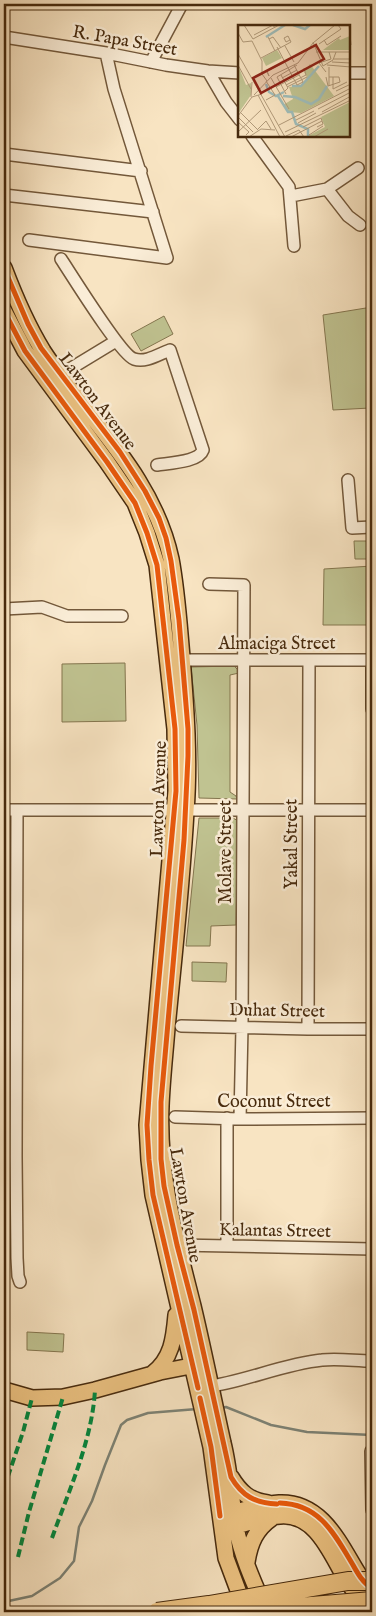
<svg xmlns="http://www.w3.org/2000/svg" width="376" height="1616" viewBox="0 0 376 1616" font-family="'IM FELL English',serif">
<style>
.green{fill:#c0c391;stroke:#84764f}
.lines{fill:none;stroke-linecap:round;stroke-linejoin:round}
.stream{stroke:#7c8275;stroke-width:2.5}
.minor-casing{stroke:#73583a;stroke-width:14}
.major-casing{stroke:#472a0d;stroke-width:18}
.minor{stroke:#faedd7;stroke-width:11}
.major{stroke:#ecc281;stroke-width:15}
.highway-bridge-casing{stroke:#472a0d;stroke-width:20;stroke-linecap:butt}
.highway-bridge{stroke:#ecc281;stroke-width:18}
.quiet{stroke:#00873e;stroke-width:4;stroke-dasharray:8 4;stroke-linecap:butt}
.cycleway-casing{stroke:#faedd7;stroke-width:8}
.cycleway{stroke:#e8590c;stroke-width:5}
.labels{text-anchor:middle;stroke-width:5;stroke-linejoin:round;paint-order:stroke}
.street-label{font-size:18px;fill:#472a0d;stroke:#faedd7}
.inset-river{fill:none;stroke:#9fbdba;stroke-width:2.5}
.inset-road{fill:none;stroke:#b19a7a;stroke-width:1}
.view{fill:#8f2418;fill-opacity:0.15;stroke:#8f2418;stroke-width:2.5}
.inset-edge{fill:none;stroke:#472a0d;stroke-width:2.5}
</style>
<rect width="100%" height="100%" fill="#f8e4c2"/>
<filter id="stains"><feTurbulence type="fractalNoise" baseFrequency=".004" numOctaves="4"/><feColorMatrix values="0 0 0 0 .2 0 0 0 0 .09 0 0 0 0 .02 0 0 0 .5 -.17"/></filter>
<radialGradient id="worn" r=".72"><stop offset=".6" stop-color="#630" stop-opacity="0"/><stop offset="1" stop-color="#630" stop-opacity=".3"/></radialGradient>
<path class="green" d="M372,307V450L370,408L333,410L323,315Z
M164,316L173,334L141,351L131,334Z
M354,541H372V559H355Z
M372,566V625H323L324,569Z
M125,663L126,721L62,722V664Z
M234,666L238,670L239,673L230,675V792L236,796L237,799L199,798L197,725L191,667Z
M199,818H233L238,821L236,925L211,926L210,946H186Z
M192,962L227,963L226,982L192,981Z
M27,1332L64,1334L63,1352L27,1350Z"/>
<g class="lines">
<path class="stream" d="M220,1408L226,1407L271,1425L307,1432L372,1435
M4,1602L32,1596L60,1578L74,1561L79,1527L92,1501L105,1465L121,1425L127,1420L148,1413L197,1409"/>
<g class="minor-casing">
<path id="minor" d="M4,37L106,53L166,65L208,71L240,73
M151,62L182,4
M208,71L226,102L240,120
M350,73H372
M252,136L289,187L294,246
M4,154L141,171
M327,189L358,168
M4,195L153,212
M291,196L327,189L348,216L360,225
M29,240L167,258L114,89L106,53
M61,259C71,274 121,355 134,359C146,363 159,354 170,350L203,450C199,462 170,463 157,465
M60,375L116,341
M348,480L352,528L372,527
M209,584L244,585L242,1027L240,1119
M4,609L42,607L67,616H122
M182,660H372
M372,660V709
M4,810H372
M17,810L16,1157L17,1258L18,1276L20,1282
M181,1026L308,1029H372
M308,1029L309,660
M175,1117L240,1119L372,1118
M177,1245L372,1249
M227,1246V1118
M205,1387C245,1382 282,1364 322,1360C338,1358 356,1361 372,1361
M371,1451L372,1510"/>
</g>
<g class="major-casing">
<path id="major" d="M4,268C15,297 27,325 43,351C88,420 153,475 171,559C177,591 179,624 182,657C186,708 190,759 186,811C182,884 174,956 167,1028C165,1054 162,1080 161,1106C158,1177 176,1238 193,1306C204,1352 213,1398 223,1443C230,1471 231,1499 236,1527C241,1554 253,1581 264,1606
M4,311L25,351L107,462L135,503L147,533L157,565L175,729L176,791L147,1125L149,1160L153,1195L211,1447L226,1558L245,1609
M152,1374C172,1359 174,1338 176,1315
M4,1390L32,1398L63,1397L95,1390L160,1372L201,1364
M231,1477C240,1492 250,1501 268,1503
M226,1515C244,1510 261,1504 279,1503C325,1501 342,1550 363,1581L370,1587
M227,1529C244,1524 263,1517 280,1516C315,1513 330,1552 344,1576C351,1588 358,1598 372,1602
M247,1562C250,1543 256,1529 272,1518"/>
</g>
<use href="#minor" class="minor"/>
<use href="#major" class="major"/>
<g class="highway-bridge-casing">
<path id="highway-bridge" d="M157,1612L209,1605L348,1581H372
M239,1612L372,1601"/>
</g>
<use href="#highway-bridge" class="highway-bridge"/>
<path class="quiet" d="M4,1488L23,1432L32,1398
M52,1538C69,1490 92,1441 95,1390
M18,1557L29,1512L63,1397"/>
<g class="cycleway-casing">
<path id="cycleway" d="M4,268L28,324L41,348L120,452L145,491L159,518L166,538L171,561L179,620L188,729V756L184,840L161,1102V1159L164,1186L177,1245L194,1310L231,1477C242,1496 255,1503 277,1504
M4,311L25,351L107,462L135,503L147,533L157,565L175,729L176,791L151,1066L147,1125L149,1160L153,1195L198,1388
M200,1398L211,1447L220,1516
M280,1503C320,1504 335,1535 353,1565C358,1574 363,1583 372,1588"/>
</g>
<use href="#cycleway" class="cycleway"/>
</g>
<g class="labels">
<g class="street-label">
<text transform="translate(125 40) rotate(10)" y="6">R. Papa Street</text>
<text transform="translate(98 401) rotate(53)" y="6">Lawton Avenue</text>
<text x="277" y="649">Almaciga Street</text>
<text transform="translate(158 799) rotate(-88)" y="6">Lawton Avenue</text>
<text transform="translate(291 844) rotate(-90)" y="6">Yakal Street</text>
<text transform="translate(225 852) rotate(-90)" y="6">Molave Street</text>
<text transform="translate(277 1010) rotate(1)" y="6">Duhat Street</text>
<text x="274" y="1107">Coconut Street</text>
<text transform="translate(186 1205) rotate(80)" y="6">Lawton Avenue</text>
<text transform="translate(275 1230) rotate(1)" y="6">Kalantas Street</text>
</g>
</g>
<g transform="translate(238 25)">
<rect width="112" height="112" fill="#f8e4c2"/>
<path d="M112,11V25H85L101,13L102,15ZM39,25L44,33L28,41L24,33ZM72,39L96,71L63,88L50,87L45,80L55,74L51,62L63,61L70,54L66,47ZM0,40L8,60L13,58V70L0,89ZM112,77V112H68L87,102L83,92Z" fill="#c0c391"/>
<path class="inset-river" d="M55,0L67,4L72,0M28,12L47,0M28,59L31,67L38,71L46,67M54,61H63L81,41M40,71L50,87H54L58,99L70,104V112M45,71L57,72L73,79L81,74L89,61"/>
<path class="inset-road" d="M6,0L15,14L41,0M111,0L113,20M0,8L5,17L14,16L24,36V49L29,56M16,10L35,0L37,3M30,12L37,26M31,14L35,12L43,23M86,15L89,20L103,11M75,17L85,41L95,35L98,27M81,19L103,4L100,0M47,21L56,37M39,22L59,60L65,57L56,40M40,24L53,17L50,11L46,13L48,17L52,15M78,27H113M0,29L47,112M23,33L40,24M96,34H112M94,37L113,38M0,40L13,64M89,40L113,42M29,46L31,51L29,47V46L47,37M88,47L81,38L93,34L91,27M43,50L50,63L47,66M39,52L59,40M39,52L48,69M88,52L90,61L102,57L101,52H91M95,52V64L109,57M33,53L51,84M44,53L59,45M46,55L60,48M48,60L68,50L66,43M91,61V42M38,62L61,50M49,62L69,52M98,66L113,59M16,70L35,50L60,38L75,18L97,0M20,70L42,112M13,72L14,57M28,75L37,70L28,56M80,84L113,67M84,87L113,71M3,88L20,105M0,91L14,72L24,69M0,92L15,107M58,95L76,86M0,97L11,107L8,110M60,98L78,88M41,100L113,63M65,102L83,93L85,99L79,102M20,104L28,96L33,104M0,107L23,85M47,107L113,75M71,110L85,101M48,111L61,105L66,112M11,112L23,104L37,105M53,112L84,96M76,112L90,104"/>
<path class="view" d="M78,20L86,34L23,68L15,53Z"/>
<rect width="112" height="112" class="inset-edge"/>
</g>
<rect width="376" height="1616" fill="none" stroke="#f8e4c2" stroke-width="20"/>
<rect x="5" y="5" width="366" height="1606" fill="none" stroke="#472a0d" stroke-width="2.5"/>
<rect x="10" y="10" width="356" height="1596" fill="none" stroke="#472a0d"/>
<rect width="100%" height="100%" filter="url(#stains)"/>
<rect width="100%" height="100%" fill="url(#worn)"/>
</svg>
